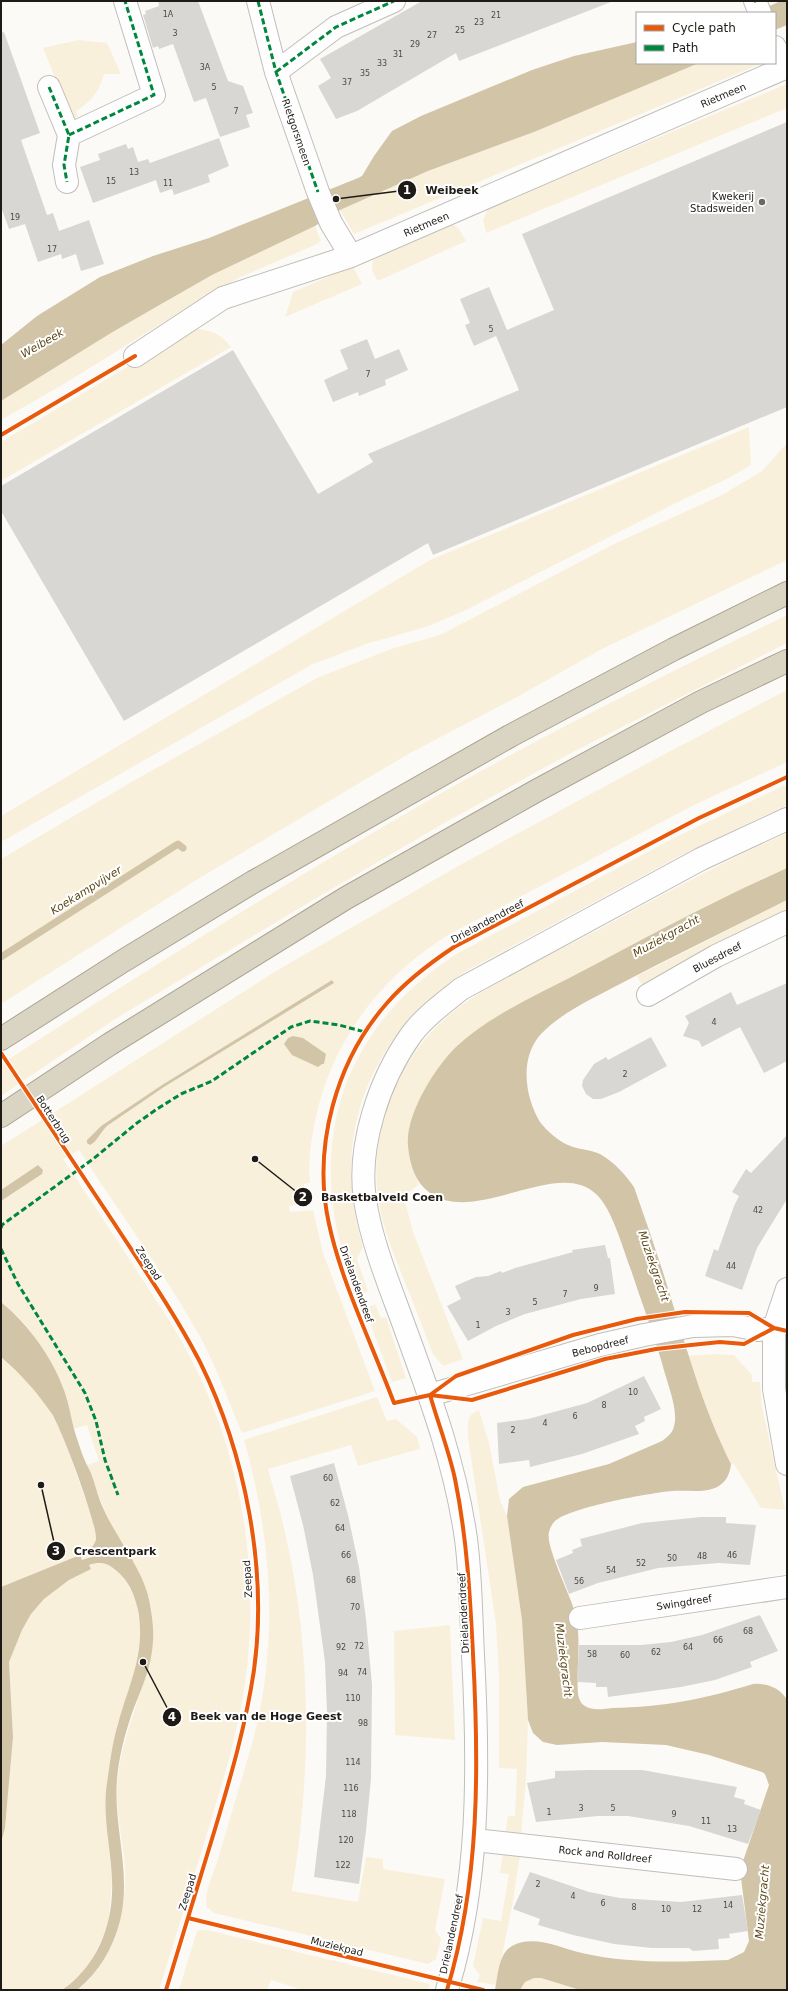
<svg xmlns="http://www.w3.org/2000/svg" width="788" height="1991" viewBox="0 0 788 1991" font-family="'DejaVu Sans',sans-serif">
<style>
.green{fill:#f9f0dc;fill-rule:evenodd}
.water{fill:#d2c4a7}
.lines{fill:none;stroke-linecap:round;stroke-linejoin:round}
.stream{stroke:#d2c4a7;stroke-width:7}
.building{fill:#d9d7d3}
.minor-casing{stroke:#c0beba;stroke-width:24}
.highway-casing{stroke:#aba492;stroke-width:24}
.minor{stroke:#fffefe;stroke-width:22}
.highway{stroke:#dad4c3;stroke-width:22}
.quiet{stroke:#00873e;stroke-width:3;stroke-dasharray:6 3;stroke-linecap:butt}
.cycleway-casing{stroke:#fff;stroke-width:6}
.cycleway{stroke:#e8590c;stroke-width:4}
.poi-dot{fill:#6c6965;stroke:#fff;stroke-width:1.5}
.labels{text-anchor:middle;stroke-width:4;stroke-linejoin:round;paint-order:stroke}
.number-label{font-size:8px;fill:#4d4a45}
.street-label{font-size:10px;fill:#1e1b16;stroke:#fff}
.poi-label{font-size:10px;fill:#1e1b16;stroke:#fff;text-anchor:end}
.water-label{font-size:11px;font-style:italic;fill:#5d4817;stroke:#fff}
.leader{fill:none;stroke:#1e1b16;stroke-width:1.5}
.callout-dot{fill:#1e1b16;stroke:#fff;stroke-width:1.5}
.mark-label{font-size:12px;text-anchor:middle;font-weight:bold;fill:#fff}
.callout-label{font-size:11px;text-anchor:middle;font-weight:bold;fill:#1e1b16;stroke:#fff;stroke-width:4;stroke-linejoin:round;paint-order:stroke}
</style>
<rect width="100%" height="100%" fill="#fcfaf7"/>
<path class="green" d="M79,40L107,43L121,74H104C99,92 92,101 76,111L78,117L72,119L43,48Z
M699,63H757L758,65L354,234L340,210L428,171L534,132Z
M787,84V108L486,233L483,220L488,208Z
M452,223L459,229L466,241L378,281L372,271L373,257Z
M315,226L321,241L317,244L241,277L209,294L64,384L1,420V401L111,333L212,275Z
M353,266L362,284L285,317L293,292Z
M201,329C214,332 222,335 231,347L1,481V442L159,348L191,330Z
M749,427L751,465L729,478L684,499L466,610L429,626L366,644L311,665L1,842V816L430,560Z
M787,443V560L602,649L519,696L410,753L193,882L1,1004V859L133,781L319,677L394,648L440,635L614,544L722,495L762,471Z
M787,615V643L571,753L446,822L313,900L112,1021L1,1096V1064C142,973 285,883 431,799C547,733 667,674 787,615Z
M787,690V762L694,805L450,934C382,975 333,1039 316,1117C311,1138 308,1162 310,1183L304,1184L305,1204L289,1206L290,1212L313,1210L323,1253L375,1391L242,1433C227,1398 215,1362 195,1328C160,1267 117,1209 79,1150L63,1159C88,1196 113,1234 137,1271C159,1305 182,1338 199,1375C242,1464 258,1569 247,1667C241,1722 225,1775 209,1827C192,1882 176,1936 159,1990H77C97,1974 115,1944 120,1919C124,1903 126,1884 125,1868C123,1837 114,1808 118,1778C124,1715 163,1666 150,1602C145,1578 128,1555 116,1534C104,1512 96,1489 87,1465L99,1461L87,1425L74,1429C64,1380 41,1333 1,1302V1201L42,1174L43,1170L38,1165L1,1190V1146L276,971L467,861L661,756ZM332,980L334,983L164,1087L87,1140L101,1126L162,1085Z
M787,784V805L678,857L468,970C370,1034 329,1134 363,1247L357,1259L368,1291L359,1295C350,1270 339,1245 335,1220C316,1106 362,1015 458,953L674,838Z
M787,833V868L762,879L525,1002L498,1017L456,1047L432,1078L419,1101L414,1172L419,1184L404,1197L413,1232L463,1359L443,1366L433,1354C423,1329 414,1304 404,1280C392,1250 380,1221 377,1189C371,1119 404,1046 462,1005C502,976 554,953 598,930C660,896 722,862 787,833Z
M787,900V914L643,987L637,976Z
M375,1304L381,1318L386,1317L406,1378L392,1382L365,1309Z
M715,1354L734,1355L752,1375V1382H760L762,1407L785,1510L761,1508L734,1464H731L711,1423L688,1356Z
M1,1357C24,1377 47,1401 60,1430C68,1447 73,1466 80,1484C86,1501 95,1519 96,1537C97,1543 91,1548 91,1556L82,1560L80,1555L1,1587Z
M377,1397L387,1421L396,1419L417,1437L420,1449L358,1466L351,1445L268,1469C273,1489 280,1508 284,1528C312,1646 312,1771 292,1891L358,1902L366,1857L383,1859V1869L445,1879L435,1930L441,1939L436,1959L428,1964L214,1913L207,1907L206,1902C206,1888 214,1872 218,1859C228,1824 239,1789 249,1754C280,1651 273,1542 244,1440Z
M479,1410L489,1443L500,1500L507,1516L522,1620L528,1720L526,1780L521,1836L505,1835L508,1816H515L517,1769L499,1768V1678L496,1624L468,1438C468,1425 465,1415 479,1410Z
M95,1563L106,1564L115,1569L124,1578L136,1600L141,1632L137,1666L118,1723L106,1812L112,1881L108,1927L89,1965L79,1975L62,1990H1V1843L5,1828L13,1737L9,1662L22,1630L31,1614L44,1599L69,1580L90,1569L89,1565Z
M450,1625L455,1740L395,1735L394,1631Z
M503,1853L520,1855L512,1907L496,1985L477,1982L480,1975L473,1966L483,1918L501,1921L509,1874L500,1873Z
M201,1930H207L430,1984L428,1990H302L271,1980L267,1990H179L197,1931Z
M534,1978H541L580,1990H520L525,1982Z"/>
<path class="water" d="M781,1H787V25L775,30V13H753Z
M637,42V63H699L534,132L428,171L340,210L315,226L212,275L163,303L111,333L1,401V345L37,316L100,277L153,256L209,238L358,178L362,176L374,156L392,131L421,116L532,70L574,56Z
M787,868V900C731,928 675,955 620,984C594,998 562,1012 541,1034C519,1058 525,1097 540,1122C546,1130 558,1141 568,1145C578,1150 590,1149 600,1154C614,1162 625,1174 634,1187C648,1227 662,1267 674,1308C691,1363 705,1412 731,1464C730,1475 725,1484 715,1488C702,1493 686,1490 672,1491C650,1493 571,1507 555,1521C552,1524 550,1528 549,1532C545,1545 570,1595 575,1612C582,1639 576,1666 578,1694C579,1699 581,1704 585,1706C592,1711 604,1709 612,1708C664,1707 704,1699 753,1684C766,1683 780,1687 787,1700V1990H580L541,1978H534L525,1982L520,1990H495C498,1976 498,1954 512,1946C534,1934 560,1948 582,1953C630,1964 679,1962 728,1960L744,1952L749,1941L740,1870L769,1785L765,1774L762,1772L709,1755L666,1745L602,1742L557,1745L543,1742L533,1733L528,1720L522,1620L507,1516L509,1499L523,1487L609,1464L662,1441C667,1437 673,1433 674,1426C679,1410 666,1380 662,1363C653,1332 641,1301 631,1270C623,1249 612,1208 596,1194C557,1157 476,1226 430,1193C415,1182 410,1165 408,1146C405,1115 435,1067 457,1046C491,1015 535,996 575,975C645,938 715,900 787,868Z
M332,980L334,983L164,1087L107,1126C101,1131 97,1142 90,1145L87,1143V1140L101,1126L162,1085Z
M293,1036L303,1038L326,1054L324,1064H322L318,1067L292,1055L284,1044L288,1038Z
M38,1165L43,1170L42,1174L1,1201V1190Z
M1,1302C29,1325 53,1358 65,1393C69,1405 71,1417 74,1429C78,1442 83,1458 88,1467C95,1480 97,1496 104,1510C117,1539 145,1572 150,1604C152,1616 154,1629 153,1641C152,1666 141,1690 132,1713C125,1734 119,1756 117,1779C113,1827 132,1873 120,1921C113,1948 99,1972 77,1990H62C98,1965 114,1923 112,1880C111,1848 102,1816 107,1783C110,1763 112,1744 118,1724C129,1683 146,1654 138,1610C135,1597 130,1584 121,1575C111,1565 103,1560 89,1565L91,1569L69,1580L44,1599L31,1614L22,1630L9,1662L13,1737L5,1828L1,1843V1587L80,1555L82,1560L91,1557L88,1551C92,1547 96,1543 96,1538C96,1520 62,1430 52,1414C36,1391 22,1375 1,1357Z"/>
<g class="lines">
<path class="stream" d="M1,957L178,844L183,848"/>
</g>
<path class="building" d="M158,1H198L228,81L243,86L253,113L246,115L250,127L220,137L206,98L194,102L173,44L159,49L158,46L153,48L143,15L146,14L145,11L159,6Z
M422,1H611V2L459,61L456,53L357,111L336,119L318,86L331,78L320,59Z
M4,32L40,133L21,140L47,215L53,213L59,231L89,220L104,264L81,271L76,254L62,259L61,254L38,262L25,224L9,229L1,207V33Z
M787,122V407L433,555L428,543L124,721L1,511V486L233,350L318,494L373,462L368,454L519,390L496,336L474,346L465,325L470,323L460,299L489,287L507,330L554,310L522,234Z
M219,138L229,166L208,175L210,182L174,195L172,189L160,193L156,180L93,203L80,167L100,160L98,154L126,144L128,149L133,147L138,162L148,159L150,163Z
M367,339L375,359L399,349L408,370L385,380L386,385L359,396L358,392L333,402L324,380L348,369L340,350Z
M787,983V1061L764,1073L740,1027L702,1047L699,1041L683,1036L689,1023L685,1016L731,992L737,1005Z
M651,1037L667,1066L619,1092L601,1099H593L586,1094L582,1086L583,1080L594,1064L606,1057L608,1060Z
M787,1135V1199L757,1248L742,1290L705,1276L714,1249L718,1251L734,1206L739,1196L732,1192L746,1169L751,1173Z
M605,1245L608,1258H610L615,1294L581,1299L525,1314L496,1326L468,1341L447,1306L461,1299L455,1286L476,1277L488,1276L501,1271L502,1273L515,1268L573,1252L572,1250Z
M644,1376L661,1409L644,1417L645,1421L635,1426L639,1434L582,1454L530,1467L529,1460L499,1464L497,1423L528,1419L587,1403Z
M334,1463L348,1515L359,1567L366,1619L372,1685L371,1778L366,1831L359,1884L314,1877L326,1776L327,1713L325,1662L313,1575L303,1525L290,1476Z
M701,1517H726V1523L756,1525L750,1565L719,1563L658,1568L598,1583L569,1594L556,1560L573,1553L572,1550L582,1546L580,1539L642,1523Z
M760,1615L778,1651L750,1662L752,1667L715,1680L681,1687L608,1697L607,1687H596V1683L577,1682L579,1645H641L671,1642L702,1635Z
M590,1770H642L737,1787L734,1797L745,1800L744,1804L761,1810L748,1844L689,1826L628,1816H598L536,1822L527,1783L555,1778V1771Z
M530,1872L589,1892L620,1898L681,1902L742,1895L748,1931L729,1934L730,1938L718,1939L719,1949L693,1951L689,1948H652L614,1944L573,1935L538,1925L540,1919L513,1909Z"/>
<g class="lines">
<g class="minor-casing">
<path id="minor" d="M258,1L276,72L318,192L331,223L351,256
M755,1L760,13
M775,47L784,69
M276,72L336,27L394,1
M49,87L69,135L64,165L67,182
M69,135L154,95L125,1
M135,356L223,298L351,256L787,67
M648,995L716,956L787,922
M787,1289L774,1328V1389L787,1464
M430,1395L600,1345L644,1335L693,1326L733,1325L758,1330L774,1328
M580,1618L787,1587
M475,1840L736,1869
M447,1990C480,1882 479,1767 473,1655C471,1616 471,1577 466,1539C456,1467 431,1399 406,1331C391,1289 372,1245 365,1200C357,1146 379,1080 411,1035C424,1017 444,1003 461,989L701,859L787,819"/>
</g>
<g class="highway-casing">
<path id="highway" d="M1,1039L123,961L253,882L510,736L674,649L787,593
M1,1116L110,1044L346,898L536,791L701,702L787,661"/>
</g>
<use href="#minor" class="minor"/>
<use href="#highway" class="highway"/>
<path class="quiet" d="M258,1L276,72L318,192
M755,1L756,2
M276,72L336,27L394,1
M49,87L69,135L64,165L67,182
M69,135L154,95L125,1
M1,1228L2,1225L93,1159L137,1123L157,1109L181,1094L212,1081L291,1027L310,1021L339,1025L365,1032
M1,1249L18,1284L85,1393L96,1421L105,1460L118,1495"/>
<g class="cycleway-casing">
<path id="cycleway" d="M1,435L135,356
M1,1053C39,1110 76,1166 114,1223C144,1269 175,1314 200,1362C245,1453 268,1569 254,1670C246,1724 231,1776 215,1829C199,1883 182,1936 166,1990
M774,1328L744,1344L720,1342L691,1345L656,1349L605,1359L472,1400L430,1395L394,1403C372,1344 342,1284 329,1224C312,1147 336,1061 387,1003C407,980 430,963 454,947L699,818L787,777
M430,1395C438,1423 449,1451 455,1479C467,1538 470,1595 473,1654C479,1766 480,1881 447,1990
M430,1395L456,1376L573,1335L637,1319L685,1312L749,1313L774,1328L787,1331
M188,1918L483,1990"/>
</g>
<use href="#cycleway" class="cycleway"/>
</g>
<circle class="poi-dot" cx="762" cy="202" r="4"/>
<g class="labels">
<g class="number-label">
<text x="168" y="17">1A</text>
<text x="496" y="18">21</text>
<text x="479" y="25">23</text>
<text x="460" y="33">25</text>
<text x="175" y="36">3</text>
<text x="432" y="38">27</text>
<text x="415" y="47">29</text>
<text x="398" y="57">31</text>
<text x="382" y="66">33</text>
<text x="205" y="70">3A</text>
<text x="365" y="76">35</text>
<text x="347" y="85">37</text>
<text x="214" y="90">5</text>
<text x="236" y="114">7</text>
<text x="134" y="175">13</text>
<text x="111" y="184">15</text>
<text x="168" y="186">11</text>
<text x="15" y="220">19</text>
<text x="52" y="252">17</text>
<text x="491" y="332">5</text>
<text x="368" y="377">7</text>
<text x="714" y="1025">4</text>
<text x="625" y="1077">2</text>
<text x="758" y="1213">42</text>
<text x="731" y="1269">44</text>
<text x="596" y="1291">9</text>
<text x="565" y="1297">7</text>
<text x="535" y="1305">5</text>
<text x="508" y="1315">3</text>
<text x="478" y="1328">1</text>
<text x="633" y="1395">10</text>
<text x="604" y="1408">8</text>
<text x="575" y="1419">6</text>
<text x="545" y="1426">4</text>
<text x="513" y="1433">2</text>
<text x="328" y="1481">60</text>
<text x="335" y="1506">62</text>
<text x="340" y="1531">64</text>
<text x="346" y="1558">66</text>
<text x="732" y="1558">46</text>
<text x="702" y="1559">48</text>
<text x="672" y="1561">50</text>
<text x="641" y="1566">52</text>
<text x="611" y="1573">54</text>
<text x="351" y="1583">68</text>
<text x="579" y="1584">56</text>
<text x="355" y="1610">70</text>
<text x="748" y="1634">68</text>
<text x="718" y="1643">66</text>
<text x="359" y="1649">72</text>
<text x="341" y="1650">92</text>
<text x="688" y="1650">64</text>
<text x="656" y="1655">62</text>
<text x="592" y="1657">58</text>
<text x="625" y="1658">60</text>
<text x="362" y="1675">74</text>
<text x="343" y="1676">94</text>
<text x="353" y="1701">110</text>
<text x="363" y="1726">98</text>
<text x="353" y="1765">114</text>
<text x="351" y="1791">116</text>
<text x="581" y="1811">3</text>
<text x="613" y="1811">5</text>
<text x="549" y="1815">1</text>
<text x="349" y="1817">118</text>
<text x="674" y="1817">9</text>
<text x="706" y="1824">11</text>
<text x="732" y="1832">13</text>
<text x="346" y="1843">120</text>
<text x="343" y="1868">122</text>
<text x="538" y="1887">2</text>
<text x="573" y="1899">4</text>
<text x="603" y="1906">6</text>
<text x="728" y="1908">14</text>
<text x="634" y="1910">8</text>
<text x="666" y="1912">10</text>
<text x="697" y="1912">12</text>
</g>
<g class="street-label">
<text transform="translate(723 95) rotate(-23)" y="4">Rietmeen</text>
<text transform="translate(297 132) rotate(71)" y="4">Rietgorsmeen</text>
<text transform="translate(426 224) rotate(-23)" y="4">Rietmeen</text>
<text transform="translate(487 921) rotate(-28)" y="4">Drielandendreef</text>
<text transform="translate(717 957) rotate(-28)" y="4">Bluesdreef</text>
<text transform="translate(54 1119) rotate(57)" y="4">Botterbrug</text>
<text transform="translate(149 1263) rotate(57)" y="4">Zeepad</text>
<text transform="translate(357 1284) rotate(70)" y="4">Drielandendreef</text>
<text transform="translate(600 1346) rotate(-14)" y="4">Bebopdreef</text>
<text transform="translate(247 1579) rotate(-93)" y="4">Zeepad</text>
<text transform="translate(684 1602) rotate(-9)" y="4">Swingdreef</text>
<text transform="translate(463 1613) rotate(-93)" y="4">Drielandendreef</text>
<text transform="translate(605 1854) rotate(6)" y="4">Rock and Rolldreef</text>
<text transform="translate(187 1892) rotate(-73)" y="4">Zeepad</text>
<text transform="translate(451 1934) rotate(-78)" y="4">Drielandendreef</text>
<text transform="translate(337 1946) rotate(14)" y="4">Muziekpad</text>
</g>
<g class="poi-label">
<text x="754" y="200">Kwekerij<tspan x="754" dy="12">Stadsweiden</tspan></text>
</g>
<g class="water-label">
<text transform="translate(42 343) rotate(-30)" y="4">Weibeek</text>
<text transform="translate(86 890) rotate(-32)" y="4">Koekampvijver</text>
<text transform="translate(666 936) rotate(-29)" y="4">Muziekgracht</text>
<text transform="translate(654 1266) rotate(71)" y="4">Muziekgracht</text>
<text transform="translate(564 1660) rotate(83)" y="4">Muziekgracht</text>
<text transform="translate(762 1902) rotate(-85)" y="4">Muziekgracht</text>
</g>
</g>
<path class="leader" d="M336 199L407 190M255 1159L303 1197M41 1485L56 1551M143 1662L172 1717"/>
<g class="callout-dot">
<circle cx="336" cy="199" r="4"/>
<circle cx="255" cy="1159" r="4"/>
<circle cx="41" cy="1485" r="4"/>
<circle cx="143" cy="1662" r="4"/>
<circle cx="407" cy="190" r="10"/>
<circle cx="303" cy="1197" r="10"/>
<circle cx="56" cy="1551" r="10"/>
<circle cx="172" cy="1717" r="10"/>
</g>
<g class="mark-label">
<text x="407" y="194">1</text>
<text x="303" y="1201">2</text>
<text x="56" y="1555">3</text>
<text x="172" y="1721">4</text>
</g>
<g class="callout-label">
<text x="452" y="194">Weibeek</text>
<text x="382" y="1201">Basketbalveld Coen</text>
<text x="115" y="1555">Crescentpark</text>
<text x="266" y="1720">Beek van de Hoge Geest</text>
</g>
<rect width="788" height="1991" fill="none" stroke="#1e1b16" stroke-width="4"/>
<rect x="636" y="12" width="140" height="52" fill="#ffffff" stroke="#a5a4a2"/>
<rect x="644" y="25" width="20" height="6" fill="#e8590c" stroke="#a5a4a2"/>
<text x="672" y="32" font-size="12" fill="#1e1b16">Cycle path</text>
<rect x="644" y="45" width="20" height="6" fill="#00873e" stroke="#a5a4a2"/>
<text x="672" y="52" font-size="12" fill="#1e1b16">Path</text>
</svg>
